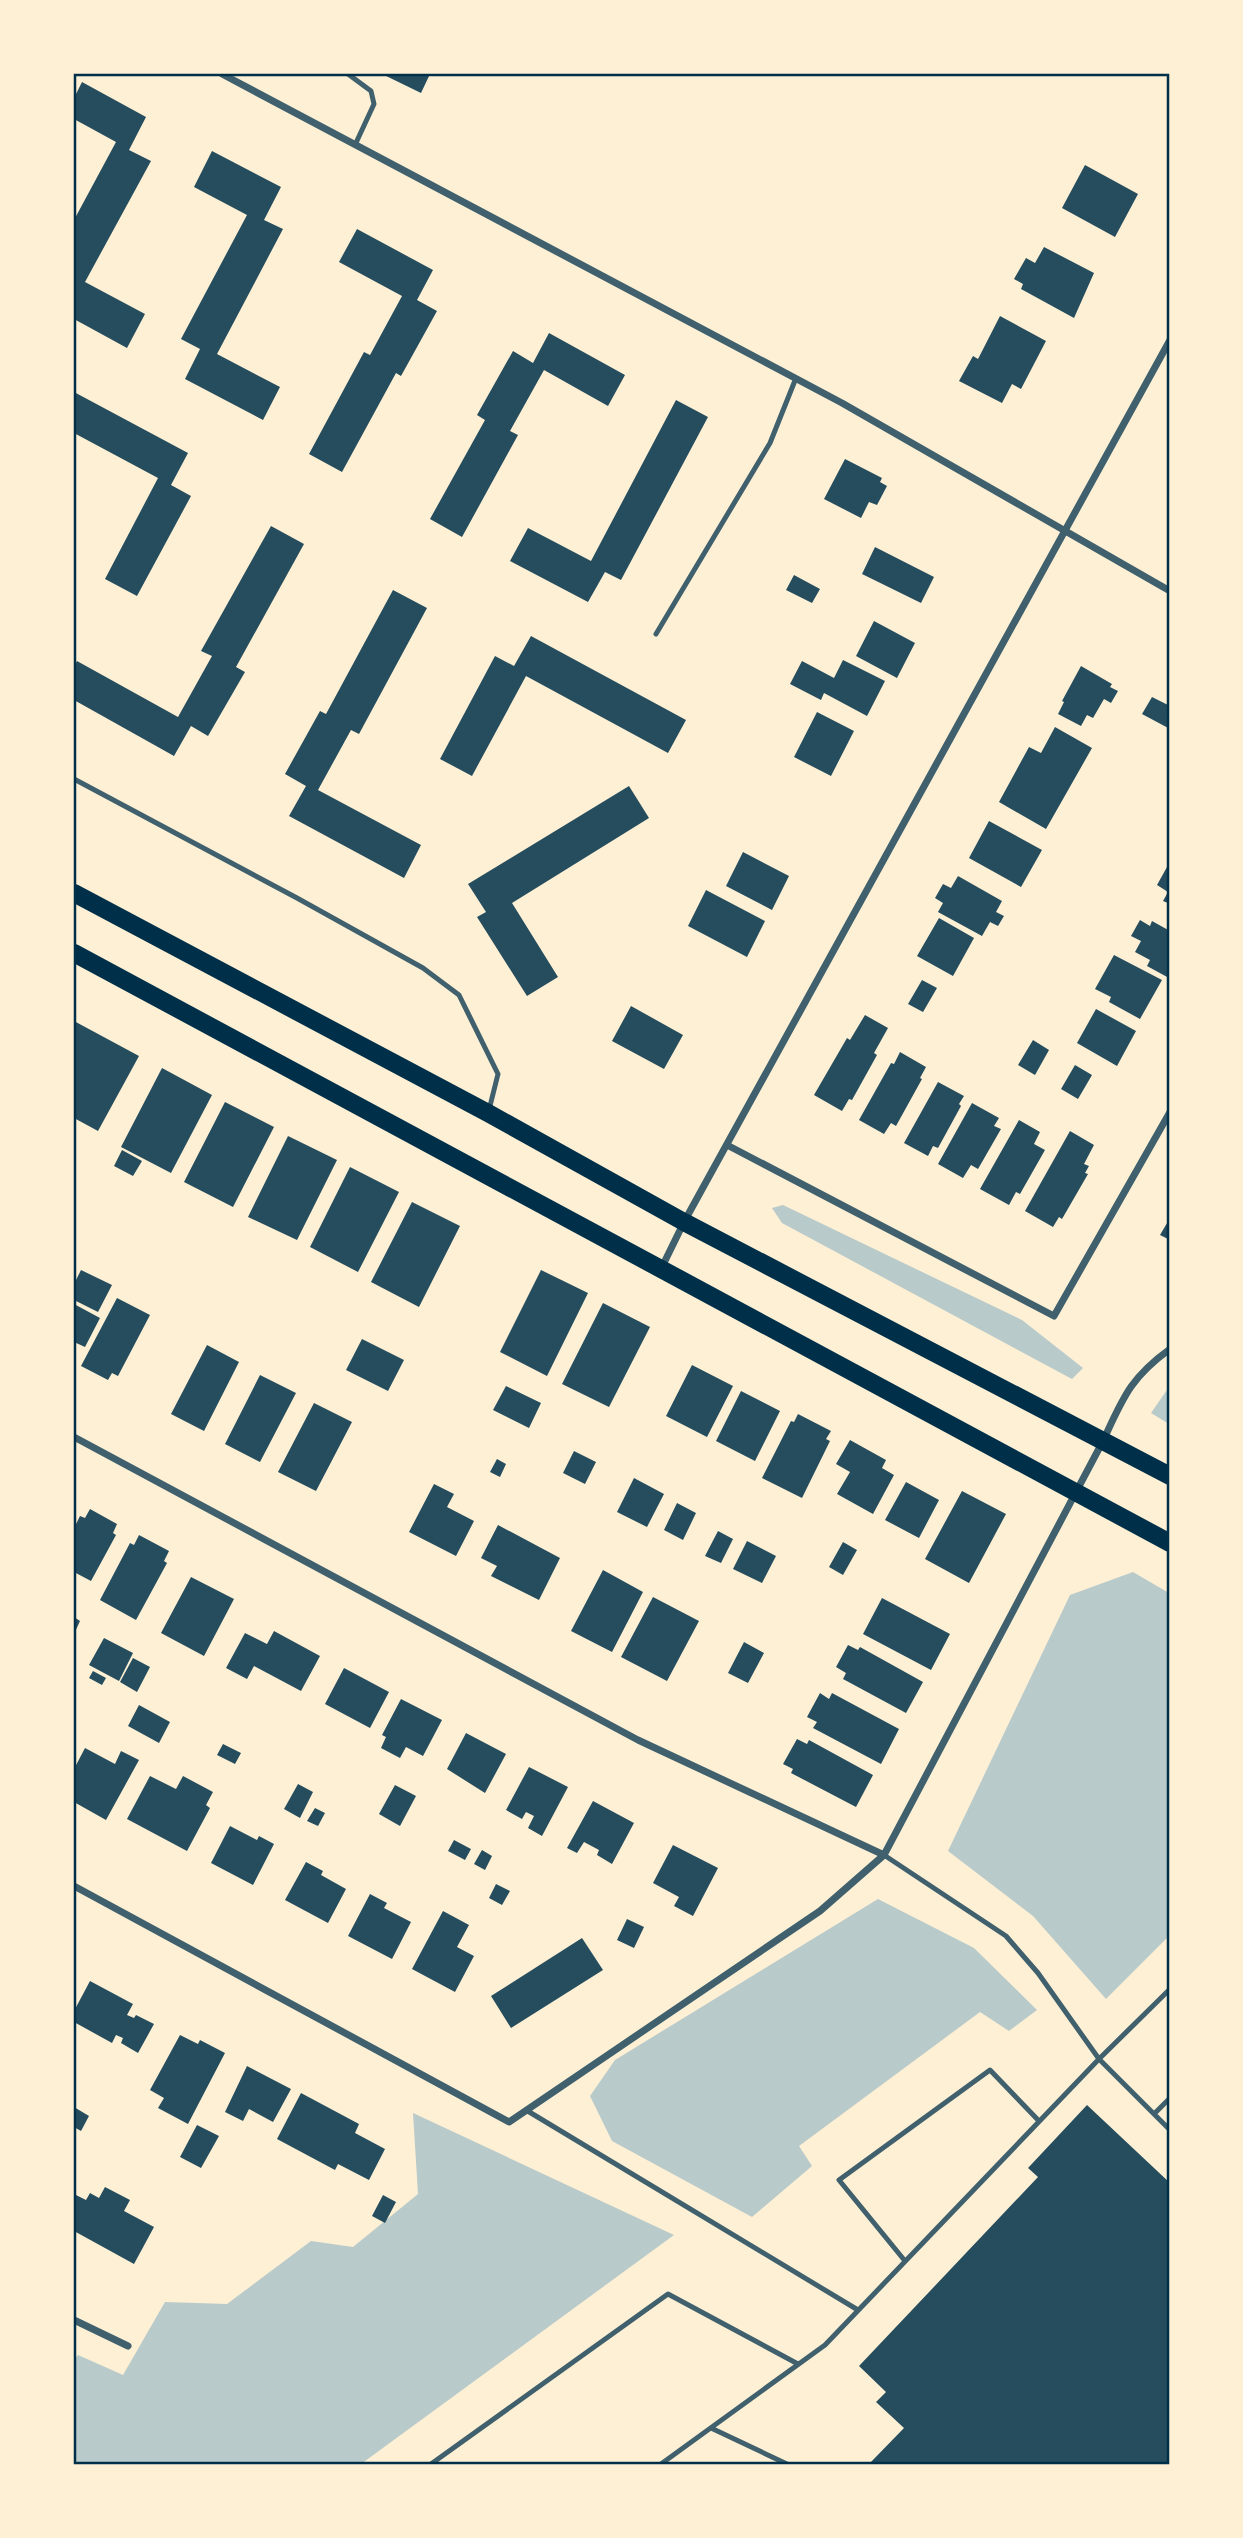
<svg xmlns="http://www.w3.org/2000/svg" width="1243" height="2538" viewBox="0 0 1243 2538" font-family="Karla,sans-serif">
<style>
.green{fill:#b9caca}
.building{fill:#264d5e}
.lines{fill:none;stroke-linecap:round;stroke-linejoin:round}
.service{stroke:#3f606c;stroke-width:5}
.minor{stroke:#3f606c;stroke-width:7}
.primary{stroke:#003049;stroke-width:18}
.neatline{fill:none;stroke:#003049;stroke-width:2.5}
</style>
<rect width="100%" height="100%" fill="#fdf0d5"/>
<path class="green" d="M783,1205L1022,1320L1083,1368L1072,1379L782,1223L772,1208Z
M1169,1387V1424L1151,1413Z
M1133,1572L1169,1593V1936L1106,1999L1033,1916L948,1851L1070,1595Z
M878,1899L974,1948L1037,2010L1009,2031L980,2012L799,2146L812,2166L752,2217L612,2141L590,2096L615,2060Z
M413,2113L674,2235L361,2464H74V2360L78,2355L123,2375L165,2302L227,2304L311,2241L353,2247L418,2194Z"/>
<path class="building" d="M382,74H430L421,93Z
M82,82L146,117L129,150L151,161L85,282L145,314L127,348L74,319V220L116,142L74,119V98Z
M212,151L281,187L264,220L283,229L217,354L280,387L263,420L185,379L200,349L181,339L247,215L194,187Z
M1085,165L1138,194L1115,237L1062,208Z
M357,229L433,270L417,300L437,311L401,376L396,373L342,472L309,454L364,352L370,355L402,296L339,262Z
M1044,247L1094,273L1074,318L1021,289L1023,284L1014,279L1026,258L1035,263Z
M1000,316L1046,341L1021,389L1012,384L1002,403L959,381L973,356L978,359Z
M549,333L625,375L608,406L544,370L510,431L518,435L462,537L430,519L485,420L477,415L513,351L533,363Z
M74,392L188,453L171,485L191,496L137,596L105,579L158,478L74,433Z
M676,400L708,417L621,580L605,572L588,602L510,561L528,528L591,561Z
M845,459L882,478L880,482L887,486L877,505L869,502L861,518L824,499Z
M271,526L304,544L236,667L245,672L208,736L191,726L174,756L74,700V667L77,661L178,717L212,656L201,651Z
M875,547L934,577L921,603L862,574Z
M794,575L820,589L812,603L786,590Z
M393,590L427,608L359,734L351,730L318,790L421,845L404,878L289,816L306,786L285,774L320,711L326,714Z
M874,621L915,643L897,678L856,656Z
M531,636L686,720L668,753L526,676L472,776L440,759L495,656L514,666Z
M843,660L885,681L867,716L824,693L821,700L790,684L802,661L834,678Z
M1081,666L1112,684L1110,687L1118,691L1111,703L1104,699L1093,718L1087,715L1081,726L1058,714L1064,702L1062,701Z
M1152,697L1170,706V729L1142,714Z
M817,712L854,731L831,776L794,757Z
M1055,727L1092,748L1046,829L999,802L1029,747L1041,753Z
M629,786L649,818L512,903L558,977L527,996L477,917L486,912L468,884Z
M989,821L1042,850L1021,887L969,858Z
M743,852L789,876L772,910L726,886Z
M1167,867L1170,868V904L1163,901L1168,892L1157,885Z
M958,876L1002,901L996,912L1004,916L998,926L990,922L982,936L938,912L943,903L935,898L943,884L951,888Z
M706,890L765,921L747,957L688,926Z
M939,918L974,938L953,976L917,956Z
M1140,920L1150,926L1152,921L1170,931L1169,978L1147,966L1150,960L1135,952L1141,941L1131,936Z
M1114,955L1162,980L1140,1019L1109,1002L1111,997L1095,989Z
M922,980L937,988L923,1012L908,1004Z
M631,1006L683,1035L664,1069L612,1041Z
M1096,1009L1136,1031L1117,1066L1077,1043Z
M865,1015L888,1028L874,1053L877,1055L852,1100L849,1099L842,1111L814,1095L847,1038L850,1040Z
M74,1021L139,1056L98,1131L74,1118Z
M1033,1040L1049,1050L1035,1075L1018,1065Z
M900,1052L926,1067L920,1078L922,1079L896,1126L891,1123L884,1134L859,1120L891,1063L894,1064Z
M1075,1065L1092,1075L1078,1099L1061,1089Z
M162,1068L212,1095L171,1173L121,1147Z
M938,1082L964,1096L959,1104L961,1106L938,1148L933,1146L928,1156L904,1143Z
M225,1102L274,1127L233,1207L184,1182Z
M972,1103L999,1118L994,1126L1001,1129L978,1169L971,1165L963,1178L938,1164Z
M1019,1120L1040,1132L1034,1144L1045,1150L1020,1194L1016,1192L1009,1205L980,1189Z
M1070,1131L1094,1145L1084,1164L1089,1166L1085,1173L1088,1174L1062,1219L1059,1217L1053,1227L1025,1211Z
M288,1136L337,1160L297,1240L248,1217Z
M122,1150L142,1161L133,1176L114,1166Z
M350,1167L399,1192L358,1272L310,1247Z
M412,1202L460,1226L419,1307L371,1282Z
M1170,1218V1240L1160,1235Z
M81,1270L112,1285L98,1312L74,1300V1284Z
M541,1270L588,1293L547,1376L500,1352Z
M117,1298L150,1315L118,1376L112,1373L108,1380L81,1366Z
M603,1303L650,1327L609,1407L562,1384Z
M74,1304L100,1318L85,1347L74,1342Z
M362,1339L404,1360L388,1391L346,1370Z
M207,1345L239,1362L204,1431L171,1414Z
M692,1365L733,1386L707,1437L666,1416Z
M260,1375L296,1393L260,1462L225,1444Z
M506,1386L541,1403L529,1428L493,1410Z
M741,1391L780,1411L755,1461L716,1441Z
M314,1403L352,1422L316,1491L278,1472Z
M798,1414L831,1431L826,1439L830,1441L802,1498L762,1478L791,1421L794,1422Z
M850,1440L886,1460L882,1468L894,1475L873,1514L837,1494L850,1472L836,1464Z
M574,1451L596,1462L585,1484L563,1473Z
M497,1459L506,1464L500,1477L490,1472Z
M634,1478L664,1494L647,1527L617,1512Z
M906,1482L939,1500L919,1538L885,1520Z
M434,1484L454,1494L447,1507L474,1521L456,1556L409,1532Z
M962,1491L1006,1514L969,1583L925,1559Z
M677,1503L696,1513L683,1540L664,1530Z
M90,1509L117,1524L113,1533L116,1535L91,1581L74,1572V1528L80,1516L85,1518Z
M498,1525L560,1558L539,1600L491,1576L497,1566L481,1558Z
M718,1531L733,1539L721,1563L705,1556Z
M139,1535L169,1551L164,1561L167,1563L136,1620L100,1600L130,1543L134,1545Z
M747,1541L776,1556L762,1583L733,1569Z
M843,1542L857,1550L843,1575L829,1567Z
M603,1570L643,1592L612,1652L571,1631Z
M191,1577L234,1599L204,1656L161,1633Z
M653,1597L699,1621L667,1681L621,1657Z
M882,1598L950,1634L931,1670L863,1634Z
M74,1617L80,1621L74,1634Z
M274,1631L320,1656L301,1691L254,1666L247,1679L226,1668L245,1633L267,1644Z
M104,1638L133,1653L119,1681L89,1665Z
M744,1642L764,1653L748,1683L728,1673Z
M848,1645L858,1650L860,1647L923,1682L906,1713L843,1679L846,1673L836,1667Z
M133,1658L150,1667L137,1692L120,1682Z
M344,1668L389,1692L370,1728L325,1704Z
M93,1671L106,1678L102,1685L89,1678Z
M820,1693L829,1699L832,1693L899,1729L881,1764L813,1728L817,1722L807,1717Z
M401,1699L442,1720L423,1756L406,1747L400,1758L381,1748L386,1737L382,1735Z
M139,1705L170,1722L159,1743L128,1726Z
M466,1733L506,1754L485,1793L447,1769Z
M797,1739L807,1744L809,1740L873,1775L856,1807L791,1773L793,1769L783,1764Z
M223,1744L241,1753L235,1764L217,1755Z
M85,1748L115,1764L121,1751L139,1760L106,1820L74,1802V1769Z
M529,1767L568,1787L542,1836L528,1828L534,1816L526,1812L522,1819L506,1810Z
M150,1776L176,1789L183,1776L213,1792L206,1805L210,1808L187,1851L127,1819Z
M298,1784L313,1792L300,1818L284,1809Z
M395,1785L416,1796L400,1826L379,1814Z
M593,1801L634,1823L612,1864L597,1855L599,1850L584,1842L577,1853L567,1848Z
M315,1808L325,1813L318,1826L307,1821Z
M230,1826L257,1840L259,1836L274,1844L253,1885L211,1863Z
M454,1840L471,1849L465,1860L448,1851Z
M673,1845L718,1868L693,1916L674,1906L679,1897L653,1883Z
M482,1850L492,1856L485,1870L474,1864Z
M306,1862L323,1871L321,1875L346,1889L328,1923L285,1900Z
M496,1884L510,1891L502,1905L489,1898Z
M370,1894L387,1903L384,1908L411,1922L392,1959L348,1936Z
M443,1911L469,1925L457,1947L474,1956L455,1992L412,1969Z
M627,1919L644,1927L634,1948L617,1940Z
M582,1938L603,1970L511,2028L491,1996Z
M90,1981L133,2004L127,2015L134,2018L136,2015L154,2024L138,2053L121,2043L123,2038L116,2035L112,2043L74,2022V2011Z
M180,2035L198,2044L200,2040L225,2053L188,2124L158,2108L164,2098L150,2090Z
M247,2066L291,2089L273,2122L249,2109L243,2121L225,2112Z
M301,2093L359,2124L355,2133L385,2149L369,2180L338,2164L335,2170L277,2139Z
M1087,2105L1170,2183V2464H869L904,2428L876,2402L886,2392L859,2366L1038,2177L1028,2168Z
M74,2107L89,2116L81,2131L74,2127Z
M197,2125L219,2136L201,2168L180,2157Z
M105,2187L130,2200L124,2211L154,2227L134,2264L74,2231V2194L86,2200L90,2193L99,2198Z
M383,2195L396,2202L385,2223L372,2216Z"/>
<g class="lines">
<path class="service" d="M348,74L371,91L374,104L355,145
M656,634L770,443L796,378
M74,779L297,898L423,968L459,995L498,1074L489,1110
M884,1855L1006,1936L1038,1973L1099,2059L1170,2130
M526,2110L858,2310
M1154,2114L1170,2098
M905,2261L839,2180L990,2070L1039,2121
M711,2428L787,2464
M431,2464L668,2294L798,2364
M661,2464L825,2345L1099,2059L1170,1989"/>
<path class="minor" d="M222,74L842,403L1170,591
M727,1145L1054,1316L1170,1112
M661,1269L684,1222L1170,340
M74,1437L638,1740L884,1855
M74,1886L509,2122L820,1911L884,1855L1103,1441C1123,1398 1130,1378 1170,1349
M74,2320L128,2346"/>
<path class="primary" d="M74,893L488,1113L684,1222L1170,1476
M74,953L1170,1543"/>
</g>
<rect width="1243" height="2538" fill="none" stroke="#fdf0d5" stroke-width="150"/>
<rect x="75" y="75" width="1093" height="2388" class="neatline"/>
</svg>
